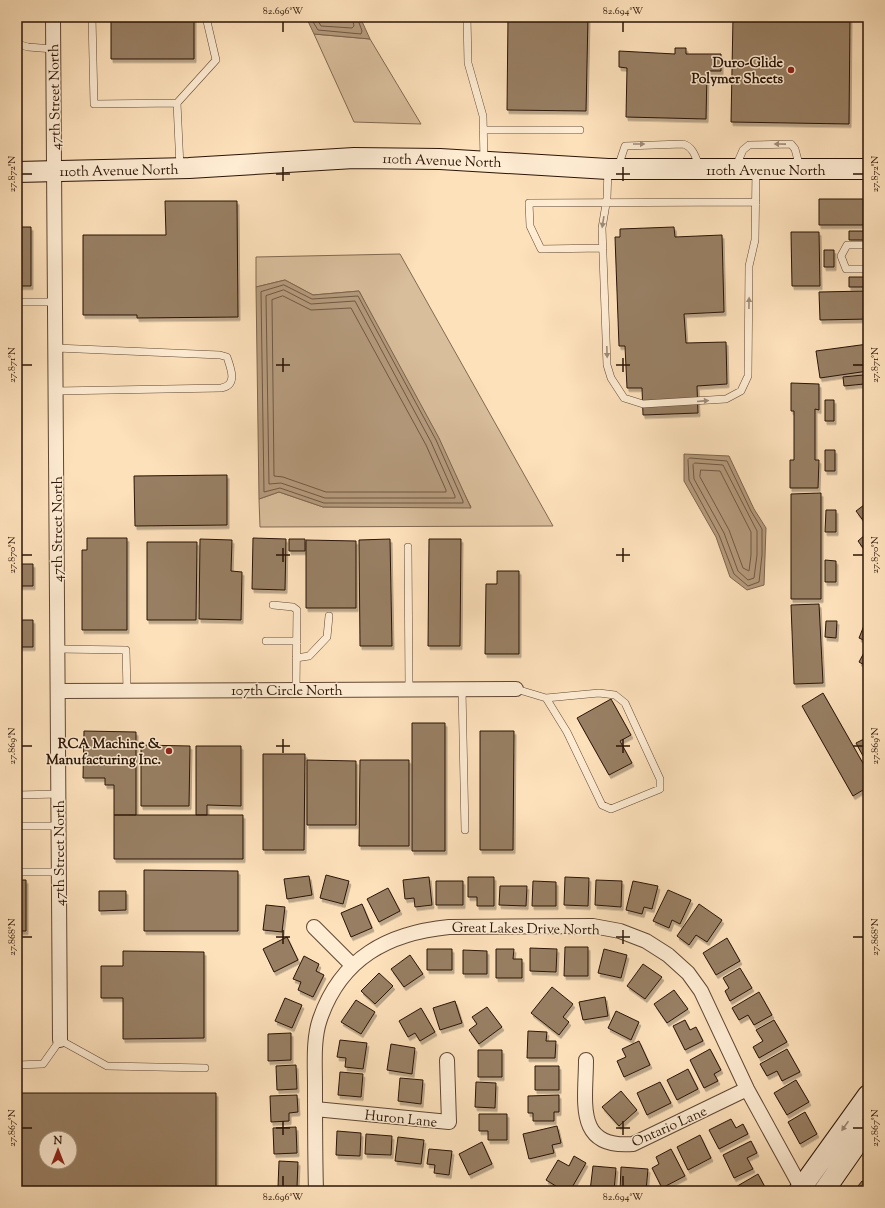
<svg xmlns="http://www.w3.org/2000/svg" width="885" height="1208" viewBox="0 0 885 1208" font-family="'Sorts Mill Goudy',serif">
<style>
.green{fill:#d9be9c;stroke:#826951}
.water{fill:#b59b7d;stroke:#7d654d}
.lines{fill:none;stroke-linecap:round;stroke-linejoin:round}
.shore{stroke:#705842;stroke-width:1}
.building{fill:#987f64;stroke:#2a1406;fill-rule:evenodd;filter:url(#shadow)}
.lane-casing{stroke:#5f4733;stroke-width:8}
.street-casing{stroke:#5f4733;stroke-width:16}
.secondary-casing{stroke:#2a1406;stroke-width:22}
.lane{stroke:#feecd3;stroke-width:7}
.street{stroke:#feecd3;stroke-width:14}
.secondary{stroke:#feecd3;stroke-width:20}
.oneway{fill:#9f8b77}
.ticks{fill:none;stroke:#2a1406;stroke-width:1.5}
.poi-dot{fill:#8f2418;stroke:#feecd3;stroke-width:1.5}
.labels{text-anchor:middle;stroke-width:3;stroke-linejoin:round;paint-order:stroke}
.poi-label{font-size:14px;font-weight:bold;fill:#2a1406;stroke:#feecd3;text-anchor:end}
.street-label{font-size:14px;fill:#2a1406;stroke:#feecd3}
.neatline{fill:none;stroke:#2a1406;stroke-width:1.5}
.ticks-label{font-size:10px;text-anchor:middle;fill:#2a1406}
</style>
<defs>
<filter id="shadow"><feDropShadow dx="2" dy="3.5" stdDeviation="0" flood-color="#0004"/></filter>
</defs>
<rect width="100%" height="100%" fill="#fde1bb"/>
<filter id="stains"><feTurbulence type="fractalNoise" baseFrequency=".005" numOctaves="4"/><feColorMatrix values="0 0 0 0 .2 0 0 0 0 .09 0 0 0 0 .02 0 0 0 .5 -.17"/></filter>
<radialGradient id="worn" r=".72"><stop offset=".6" stop-color="#630" stop-opacity="0"/><stop offset="1" stop-color="#630" stop-opacity=".3"/></radialGradient>
<path class="green" d="M314,34L370,39L421,124L354,122Z
M400,254L553,526L260,527L259,499L279,492L323,507H471L359,291L313,295L285,280L256,287V257Z"/>
<path class="water" d="M306,17H360L370,39L314,34Z
M285,280L313,295L359,291L439,438L471,508L323,507L279,492L259,499L256,287Z
M684,454L729,456L754,509L766,528L764,585L747,590L730,577L716,537L684,481Z"/>
<g class="lines">
<path class="shore" d="M310,17L318,30L361,34L362,31L357,17
M316,17L321,26L352,28L354,26L352,17
M284,285L312,299L358,296L436,440L463,501V503H324L280,488L264,492L261,292Z
M284,290L311,304L355,301L431,442L455,496V498H325L281,483L269,484L266,296Z
M283,296L311,310L351,308L426,445L446,490V492H326L283,477L274,476L272,300Z
M690,458L727,461L751,511L762,529V555L759,582L748,586L734,574L719,535L689,480L688,460Z
M695,463L723,465L757,531V555L754,578L748,580L738,571L724,533L694,479L693,465Z
M701,470L720,471L751,532V555L749,571L743,568L729,530L700,477Z"/>
</g>
<path class="building" d="M111,17H194V59H111Z
M508,17H588L586,111L507,110Z
M733,17H850L849,124L731,122Z
M675,48H686V54H721V71H707L706,119L626,117L627,68L619,67V51L675,54Z
M819,199H868V225H819Z
M165,201H237L238,317L137,318V315H83V235H166Z
M17,227H31V286H17Z
M674,227L675,237L722,235L724,312L684,314L686,343L726,342L727,384L697,386L698,413L643,415L642,388H627L625,346H619L615,237H620V229Z
M849,231H866V240H849Z
M791,232H819L820,286H792Z
M824,250H834V267H824Z
M849,277H865V287H849Z
M868,291V319L820,320L819,292Z
M868,344V371L820,378L816,351Z
M863,375L864,384L844,386L843,377Z
M791,383L819,384V410L815,409V460H819L818,488H790V460H794V411H791Z
M825,400H834V421H825Z
M825,450H835V471H825Z
M227,475V525L135,526L134,476Z
M821,493V599H791V494Z
M868,502V527L856,511Z
M826,510H836V532H825Z
M866,534L868,537V555L858,541Z
M87,538H127V630H82V550H87Z
M253,538L286,539L285,590L252,589Z
M200,539L232,540L231,571L242,572L241,620L199,619Z
M289,539H305V551H289Z
M390,539L392,646H360L359,540Z
M429,539H461L460,646H428Z
M306,540L356,541V608H306Z
M147,542H197L196,620H147Z
M825,560L836,561V582H825Z
M17,564H33V586H17Z
M497,571H519V654H485L486,584H497Z
M819,604L823,683L794,684L791,605Z
M17,620H33V647H17Z
M826,621H837L836,638L825,637Z
M865,623L868,624V642L859,638Z
M868,645V667L859,662Z
M823,693L868,772V787L853,796L802,706Z
M611,699L631,735L620,741L632,763L609,775L577,718Z
M412,723H445V851H412Z
M84,731L136,732V815H114V785H105V778H83Z
M480,731H514L513,850H480Z
M866,738L868,742V753L863,756L856,743Z
M141,745L190,746L189,806H141Z
M196,746H241V806L207,805V815H196Z
M263,754H305L304,850H263Z
M307,760L356,761V825H307Z
M360,760H409V846H359Z
M114,815H243V859H114Z
M144,870L238,871V931H144Z
M326,875L349,881L343,904L320,898Z
M309,876L312,895L287,899L284,879Z
M429,877L432,905L415,907L414,898L405,899L403,880Z
M468,877H494V906H477V897H468Z
M565,877L589,878L588,906L564,905Z
M17,880H26V931H17Z
M596,880L622,881L621,907L595,905Z
M436,881H463V905H436Z
M533,881L556,882V906H532Z
M633,881L658,886L652,909L644,907L642,914L626,910Z
M500,886H527L526,906L499,905Z
M388,888L400,911L379,922L367,899Z
M668,890L691,900L680,924L672,920L669,928L653,921Z
M99,891H126V910L99,911Z
M362,904L372,928L351,937L341,913Z
M699,904L722,920L707,942L696,935L689,945L677,936Z
M266,905L285,907L282,932L263,930Z
M287,937L298,960L274,972L263,949Z
M727,938L740,961L716,975L703,953Z
M565,947H588V976H564Z
M530,948L557,949L556,972L530,971Z
M427,949H452V970H427Z
M496,949H514L513,959H522V978H496Z
M604,949L627,955L621,978L598,973Z
M463,950L487,951V974H463Z
M123,951L204,952V1038L123,1039V998H101V966H123Z
M410,955L423,974L404,987L391,969Z
M304,956L319,964L316,971L324,975L313,997L298,990L301,982L293,979Z
M643,964L662,977L645,999L627,986Z
M740,968L752,988L730,1001L725,991L729,988L723,978Z
M379,973L393,986L375,1004L361,991Z
M552,987L573,1004L563,1017L569,1022L559,1035L531,1013Z
M674,990L688,1009L667,1023L654,1004Z
M759,992L772,1015L754,1025L748,1015L739,1020L732,1008Z
M605,997L608,1016L583,1020L579,1002Z
M285,998L302,1005L292,1028L275,1021Z
M356,1000L375,1012L361,1034L341,1022Z
M455,1001L462,1023L440,1030L433,1008Z
M487,1007L502,1027L479,1044L469,1030L477,1024L472,1017Z
M421,1008L435,1032L420,1041L415,1033L408,1037L399,1021Z
M616,1011L639,1022L631,1040L608,1028Z
M685,1020L690,1030L696,1027L703,1041L685,1050L673,1026Z
M774,1020L787,1042L759,1058L753,1047L763,1041L756,1030Z
M528,1031L547,1032L546,1041H556L555,1058H527Z
M291,1033V1060L268,1061V1034Z
M340,1040L367,1043L363,1069L345,1067L346,1058L337,1057Z
M639,1041L650,1065L624,1077L617,1061L626,1057L622,1049Z
M391,1044L415,1048L412,1074L387,1070Z
M710,1049L721,1070L714,1074L718,1081L704,1088L690,1060Z
M787,1049L800,1072L782,1081L777,1071L767,1076L760,1064Z
M478,1050H502V1077H478Z
M296,1065L297,1089L277,1090L276,1066Z
M535,1066H559V1090H535Z
M688,1069L698,1089L677,1100L667,1080Z
M340,1072L363,1074L361,1097L338,1095Z
M400,1078L423,1080L421,1104L398,1101Z
M796,1080L809,1102L787,1115L774,1093Z
M476,1082L496,1083L495,1108L475,1107Z
M660,1082L671,1103L647,1115L637,1093Z
M621,1091L637,1110L619,1126L602,1107Z
M17,1093H216V1191H17ZM46,1138H70V1162H46Z
M297,1095L298,1112L289,1113V1121L271,1122L270,1096Z
M559,1095V1112H554V1121H533V1113H528V1096Z
M805,1112L817,1134L800,1144L788,1122Z
M479,1114H507V1140H488V1131H479Z
M731,1119L736,1128L743,1124L748,1134L719,1149L709,1130Z
M557,1126L561,1143L552,1145L554,1153L529,1159L523,1134Z
M296,1127L297,1153L274,1154L273,1128Z
M337,1131L361,1133L360,1156L336,1155Z
M366,1134L392,1136L391,1155L365,1154Z
M700,1135L711,1158L688,1170L677,1147Z
M398,1137L424,1140L421,1164L395,1161Z
M751,1141L757,1153L747,1158L753,1169L734,1178L723,1155Z
M482,1142L492,1164L469,1175L459,1154Z
M429,1149L452,1151L449,1175L434,1173L435,1165L427,1164Z
M671,1149L685,1176L662,1188L652,1168L659,1164L656,1157Z
M574,1156L586,1163L570,1191H564L546,1180L558,1160L569,1166Z
M279,1161L298,1162L297,1187H278Z
M593,1166L616,1168L614,1191H590Z
M621,1167L648,1169L646,1191H620Z
M758,1174L766,1189L763,1191H736L734,1188Z
M862,1181L868,1186V1191H854Z"/>
<g class="lines">
<g class="lane-casing">
<path id="lane" d="M92,17L94,104L177,103L180,167
M467,17L468,63L483,116L484,161
M17,44L28,47L53,49
M177,103L216,60L206,17
M483,130H580
M736,166L743,150L749,145L791,144L795,149L800,168
M618,167L625,146L683,144C694,147 696,159 700,168
M608,169L607,198L602,228L607,365L611,378L624,398L643,404L726,399L741,391L748,376L749,266L755,240L756,170
M868,245H847L841,256L846,269H868
M603,248L541,249L530,226L529,203L756,202
M17,302H55
M56,348L220,355L227,357C231,369 238,385 221,388L56,391
M408,547L409,689
M273,605L293,607L297,610L296,690
M266,641H297
M58,649L126,650L127,691
M296,658L309,656L327,637L329,616
M462,689L465,830
M516,689L546,698L567,732L602,805L611,809L660,789V779L625,703L615,695L599,693L546,698
M17,795L59,794
M17,826H59
M17,872H59
M17,1065L43,1064L60,1040L107,1066L205,1068"/>
</g>
<g class="street-casing">
<path id="street" d="M53,17L60,1040
M59,691L516,689
M314,927L352,965
M586,1060C586,1101 574,1149 633,1144L747,1089
M315,1109L449,1122L447,1060
M316,1191C315,1156 315,1120 315,1085C315,1064 313,1039 320,1019C341,958 388,933 449,927L593,926L620,931L646,941L668,955L688,973L701,991L747,1089L803,1191"/>
</g>
<g class="secondary-casing">
<path id="secondary" d="M17,172L189,168L354,158L440,159L608,169H868
M799,1191L868,1095
M824,1191L868,1128"/>
</g>
<use href="#lane" class="lane"/>
<use href="#street" class="street"/>
<use href="#secondary" class="secondary"/>
</g>
<defs><path id="oneway-solid" d="M-6-.8H1V-3.2L6.5 0L1 3.2V.8H-6Z"/></defs>
<g class="oneway">
<use href="#oneway-solid" transform="translate(639 144)"/>
<use href="#oneway-solid" transform="translate(780 144) rotate(-179)"/>
<use href="#oneway-solid" transform="translate(603 222) rotate(99)"/>
<use href="#oneway-solid" transform="translate(749 303) rotate(-89)"/>
<use href="#oneway-solid" transform="translate(607 352) rotate(88)"/>
<use href="#oneway-solid" transform="translate(703 401) rotate(-5)"/>
<use href="#oneway-solid" transform="translate(845 1126) rotate(125)"/>
</g>
<path class="ticks" d="M283,22V32M623,22V32M283,167V181M623,167V181M22,174H32M276,174H290M616,174H630M853,174H863M283,358V372M623,358V372M22,365H32M276,365H290M616,365H630M853,365H863M283,548V562M623,548V562M22,555H32M276,555H290M616,555H630M853,555H863M283,739V753M623,739V753M22,746H32M276,746H290M616,746H630M853,746H863M283,930V944M623,930V944M22,937H32M276,937H290M616,937H630M853,937H863M283,1121V1135M623,1121V1135M22,1128H32M276,1128H290M616,1128H630M853,1128H863M283,1176V1186M623,1176V1186"/>
<g class="poi-dot">
<circle cx="791" cy="70" r="4"/>
<circle cx="169" cy="751" r="4"/>
</g>
<g class="labels">
<g class="poi-label">
<text x="783" y="67">Duro-Glide<tspan x="783" dy="16">Polymer Sheets</tspan></text>
<text x="161" y="748">RCA Machine &amp;<tspan x="161" dy="16">Manufacturing Inc.</tspan></text>
</g>
<g class="street-label">
<text transform="translate(54 97) rotate(-91)" y="5">47th Street North</text>
<text transform="translate(442 160) rotate(2)" y="5">110th Avenue North</text>
<text transform="translate(119 170) rotate(-1)" y="5">110th Avenue North</text>
<text x="766" y="175">110th Avenue North</text>
<text transform="translate(57 529) rotate(-90)" y="5">47th Street North</text>
<text x="287" y="695">107th Circle North</text>
<text transform="translate(59 853) rotate(-90)" y="5">47th Street North</text>
<text transform="translate(526 928) rotate(1)" y="5">Great Lakes Drive North</text>
<text transform="translate(401 1118) rotate(6)" y="5">Huron Lane</text>
<text transform="translate(669 1126) rotate(-24)" y="5">Ontario Lane</text>
</g>
</g>
<rect width="885" height="1208" fill="none" stroke="#fde1bb" stroke-width="44"/>
<g transform="translate(58 1150)"><circle r="19" fill="#feecd3" stroke="#a99681"/>
<path d="M0-3L7 15L0 10L-7 15Z" fill="#8f2418"/>
<text y="-6" font-size="11" font-weight="bold" text-anchor="middle" fill="#2a1406">N</text>
</g>
<rect x="22" y="22" width="841" height="1164" class="neatline"/>
<g class="ticks-label">
<text x="283" y="14">82.696°W</text>
<text x="623" y="14">82.694°W</text>
<text transform="translate(11 174) rotate(-90)" y="4">27.872°N</text>
<text transform="translate(874 174) rotate(-90)" y="4">27.872°N</text>
<text transform="translate(11 365) rotate(-90)" y="4">27.871°N</text>
<text transform="translate(874 365) rotate(-90)" y="4">27.871°N</text>
<text transform="translate(11 555) rotate(-90)" y="4">27.870°N</text>
<text transform="translate(874 555) rotate(-90)" y="4">27.870°N</text>
<text transform="translate(11 746) rotate(-90)" y="4">27.869°N</text>
<text transform="translate(874 746) rotate(-90)" y="4">27.869°N</text>
<text transform="translate(11 937) rotate(-90)" y="4">27.868°N</text>
<text transform="translate(874 937) rotate(-90)" y="4">27.868°N</text>
<text transform="translate(11 1128) rotate(-90)" y="4">27.867°N</text>
<text transform="translate(874 1128) rotate(-90)" y="4">27.867°N</text>
<text x="283" y="1200">82.696°W</text>
<text x="623" y="1200">82.694°W</text>
</g>
<rect width="100%" height="100%" filter="url(#stains)"/>
<rect width="100%" height="100%" fill="url(#worn)"/>
</svg>
